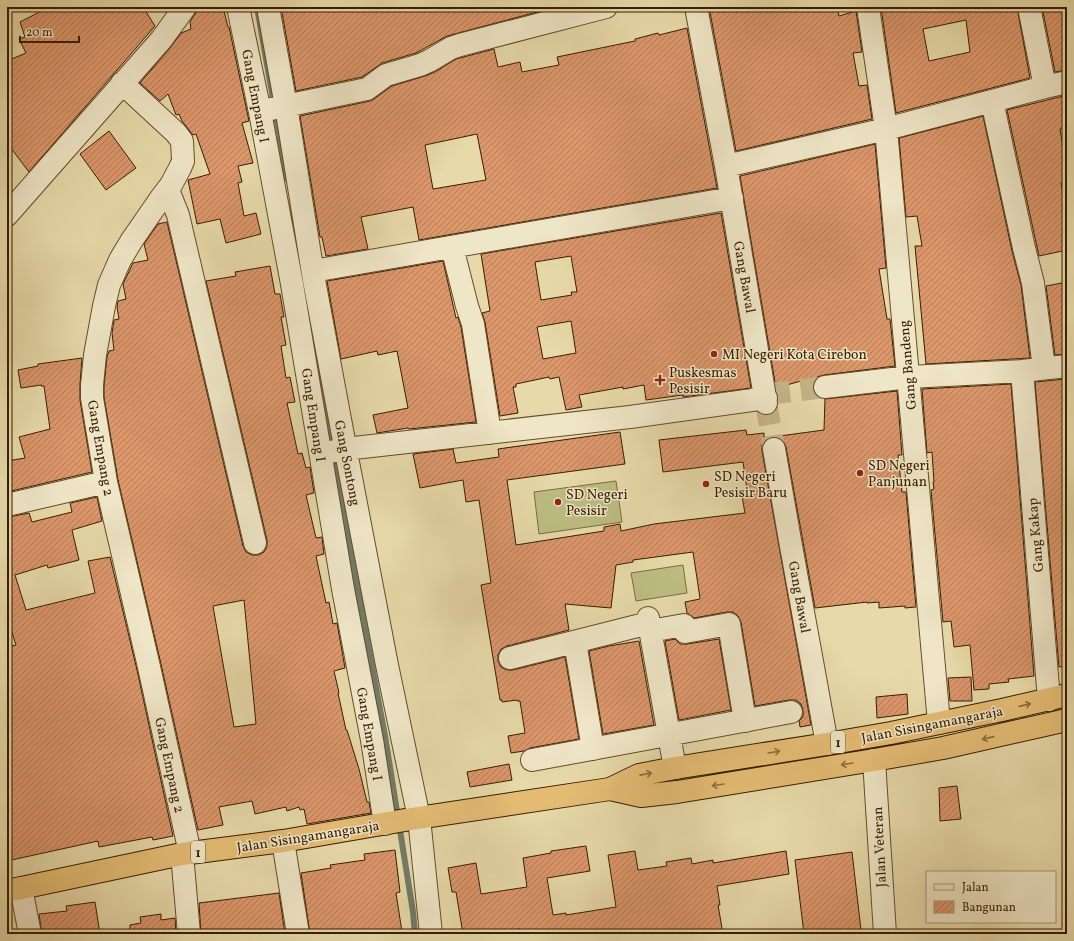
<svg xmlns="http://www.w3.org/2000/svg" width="1074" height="941" viewBox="0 0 1074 941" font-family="Vollkorn,serif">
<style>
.pitch{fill:#bdbd82;stroke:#7a6d41}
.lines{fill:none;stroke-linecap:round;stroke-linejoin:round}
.stream{stroke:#717b68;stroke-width:6}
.building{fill:url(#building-hatch);stroke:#371d00;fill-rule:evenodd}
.street-tunnel{stroke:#c4b387;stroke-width:22;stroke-dasharray:22 11;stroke-linecap:butt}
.street-casing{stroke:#634c2a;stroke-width:24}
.highway-casing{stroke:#371d00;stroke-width:24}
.street{stroke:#efe6c7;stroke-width:22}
.highway{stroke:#e4bc74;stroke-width:22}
.oneway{stroke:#8e6c3a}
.poi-dot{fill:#8f2418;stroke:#efe6c7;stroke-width:1.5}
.labels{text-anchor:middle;stroke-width:3;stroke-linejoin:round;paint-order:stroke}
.shield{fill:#efe6c7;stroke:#6e593c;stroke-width:1}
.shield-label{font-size:13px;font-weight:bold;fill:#371d00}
.street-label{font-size:14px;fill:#371d00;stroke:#efe6c7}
.poi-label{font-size:14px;fill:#371d00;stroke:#efe6c7;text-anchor:start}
</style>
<defs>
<pattern id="building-hatch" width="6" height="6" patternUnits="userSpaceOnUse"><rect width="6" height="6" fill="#dc976b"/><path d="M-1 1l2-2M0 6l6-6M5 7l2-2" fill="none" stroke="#b37b56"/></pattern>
</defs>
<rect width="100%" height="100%" fill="#e7d9a9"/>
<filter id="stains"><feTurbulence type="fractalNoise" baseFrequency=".005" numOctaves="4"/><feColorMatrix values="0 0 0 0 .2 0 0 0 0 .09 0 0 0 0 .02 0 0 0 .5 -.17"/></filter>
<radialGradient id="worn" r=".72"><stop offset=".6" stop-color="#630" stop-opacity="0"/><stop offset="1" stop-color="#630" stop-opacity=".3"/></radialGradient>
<path class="pitch" d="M616,481L622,522L539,534L534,492Z
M683,565L687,593L636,601L631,573Z"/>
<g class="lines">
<path class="stream" d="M257,7L287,179
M321,376L351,553L385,736L413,912L415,934"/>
</g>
<path class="building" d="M49,7H143L155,26L29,172L7,143V61L26,53L19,39L25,37L20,22Z
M208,7H223L228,27H229L249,121L242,123L253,163L238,166L242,182L238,183L244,216L256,213L261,234L226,243L220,219L197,224L188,180L210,174L196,134L193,135L182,121L179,114L176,115L168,94L160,101L140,83L170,48L181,33L191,29L190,22L195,14L197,9Z
M281,7H431L432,10L450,7H556L447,36L416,53L382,63L362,77L296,91Z
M709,7H837L839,16L856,11L862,52L853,53L859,86L867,85L872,119L736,151Z
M881,7H1017L1030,78L896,113ZM966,20L970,52L929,61L923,29Z
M1042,7H1067V70L1055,72Z
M687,28L717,188L419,240L413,207L361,217L368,249L326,256L322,237H320L300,116L370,101L374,99L392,86L425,76L435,72L456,59L494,49L498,67L520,62L522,72L559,65L557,57L635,41V39L658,33L659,35ZM477,134L486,180L433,189L425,145Z
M1067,95V128L1060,129L1065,157H1064L1067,173V182L1061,183L1067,214V250L1039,256L1007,110Z
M983,116L1012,251L1021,285L1030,358L926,364L915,246H922L917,216L906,217L899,138Z
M109,131L136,168L106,190L80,154Z
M875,144L886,268L879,269L887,319H890L895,366L824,375L817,377L813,383L809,384L808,379L776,388L740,176Z
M721,213L751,388L683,397V395L646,400L644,385L623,389V387L579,395L582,407L566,410L559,377L550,379L549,377L516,384V387H513L518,413L500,416L485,322L482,313L490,311L481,254ZM571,256L577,292H571L572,295L541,300L535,262ZM571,321L576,353L543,359L537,327Z
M167,222L243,546L246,552L252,555H258L264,552L267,546V540L206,281L236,276L235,272L270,266L275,294H280L284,317H281L286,345L281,346L286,378L290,377L295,402L287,403L298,454L302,453L306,468L310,467L314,493L306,495L316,538L322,537L324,554L316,556L326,603L329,602L333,624L337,623L345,668L334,671L339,693H338L346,730H347L359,769L367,802H369L371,813L307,824L304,809L300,810L299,807L287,811L286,807L255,814L252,801L219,807L223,825L198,830L161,664L118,480L104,397V386L107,357L109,351L114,350L112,333L114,320L119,319L117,307L118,301L126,299L123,284L133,263L148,260L144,244L158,224ZM244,600L256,724L234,727L213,606Z
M443,261L456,318L458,317L461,327L476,422L409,429L408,428L377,433L373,415L408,408L397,351L378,355L377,351L341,359L327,281Z
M1067,282V354L1055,355L1046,286Z
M82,358L80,384V400L92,472L7,492V461L25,458L19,437L50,429L44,386H41V385L21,388L18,370L38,366V364Z
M1066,379L1067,396V666L1059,667L1035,382Z
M1011,384L1034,676L1008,679L1009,682L989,684V689L974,690L970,645L954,647L951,621L943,622L931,490L934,489L933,482H934L932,452L927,453L922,389Z
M897,391L902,455H898L902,492H906L916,607L905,608V606L879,608V602L867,603V602L815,608L786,447L783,441L778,437H772L824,430L825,399Z
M746,430L747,435L764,433V438L772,437L766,440L762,445V451L811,725L800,727L799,721L803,717V710L801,704L796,700H789L755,706L741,622L738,616L733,612H727L694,618L687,613L685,602L700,599V598L693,552L633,560V562L616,565L611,608L565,604L569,630L507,646L501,649L498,655V661L501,667L507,670H513L565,657L579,739L530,748L524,751L511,753L508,736L525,733L520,701H517V700L502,702V700H500L481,585L491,583L479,500L466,502L463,480L420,488L413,454L453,449L456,463L499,457L498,449L620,432L625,464L507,480L516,545L604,531V527L620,524L621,531L654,524L745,513L741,491L747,490L743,462L663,472L659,440Z
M97,497L102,521L72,530L79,560L48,568L47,565L15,575L26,610L95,593L88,561L110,557L137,670L173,836L153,840L152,837L99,847L98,841L7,861V647L16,645L7,617V557L12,556L7,539V530L12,529L9,517L29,513L32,522L72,512L70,503Z
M719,639L731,710L679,720L665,641L675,639L680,644H687Z
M639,641L654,725L603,734L589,651L609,646Z
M971,677L972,701H950L948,678Z
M907,694L908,714L877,718L876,697Z
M509,764L512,780L470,787L467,772Z
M957,786L961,819L940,821L939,788Z
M586,846L590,871L547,878L553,915L566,913V915L616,907L608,855L635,851L638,870L667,866L666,862L691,858L692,864L713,860V863L786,851L789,874L717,886L720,905H718L723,934H521L520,929L490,933V930L463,934L456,892H452L448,868L476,863L481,894L527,887L523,858L551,853V851Z
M395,850L400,892L396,893L402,932L390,934H310L301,873L331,868L330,865L365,860L364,854Z
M852,852L861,930L829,934H804L795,860Z
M279,893L285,934H201L199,903Z
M95,902L100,934H42L39,914L67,911L66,906Z
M161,914V920L175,918L176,934H130V925L141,923L140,917Z"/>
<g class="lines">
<path class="street-tunnel" d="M768,394L825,387
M766,403L774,449"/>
<g class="street-casing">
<path id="street" d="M238,7L260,112L292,284L343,589L372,740L385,824
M268,7L286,106L314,280L347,457L387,665L419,818L431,934
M696,7L726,166L766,403
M868,7L886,129L939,723
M1029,7L1045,87
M122,83L176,133L182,141L183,161L180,168L171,185L161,198L132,240L120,260L109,285L104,306L95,355L92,385V398L106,482L149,667L190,853
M992,101L1024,248L1033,283L1044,368
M271,109L367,89L386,75L420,65L429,61L451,48L460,45L606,7
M726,166L886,129L1045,87L1067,82
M168,190L178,215L255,543
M7,215L161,40L185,7
M452,247L467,306L473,324L490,433
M313,271L732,198
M1022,371L1049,700
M825,387L909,377L1022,371L1067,366
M774,449L791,546L827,744
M330,452L345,449L630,417L766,398
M7,505L106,482
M648,618L675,768
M650,631L684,625L685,632L729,624L745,721
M575,642L593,749
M510,658L649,623
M532,760L791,712
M874,760L885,934
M283,841L298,934
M182,854L189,934
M21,888L30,934"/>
</g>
<g class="highway-casing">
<path id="highway" d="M610,789L641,796L677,792L874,760L943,748L1067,720
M7,891L182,854L283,841L411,819L610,789L639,775L675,768L827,744L891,733L1002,710L1067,695"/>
</g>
<use href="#street" class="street"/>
<use href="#highway" class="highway"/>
</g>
<defs><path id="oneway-shaft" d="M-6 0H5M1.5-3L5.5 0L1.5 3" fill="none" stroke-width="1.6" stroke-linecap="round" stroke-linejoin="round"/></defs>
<g class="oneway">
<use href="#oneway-shaft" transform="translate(1025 705) rotate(-13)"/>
<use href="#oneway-shaft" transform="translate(988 738) rotate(167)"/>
<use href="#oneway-shaft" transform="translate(774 752) rotate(-9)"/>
<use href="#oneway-shaft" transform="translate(847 764) rotate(171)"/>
<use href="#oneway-shaft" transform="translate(646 774) rotate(-11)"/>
<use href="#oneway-shaft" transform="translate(718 785) rotate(171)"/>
</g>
<g class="poi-dot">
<circle cx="714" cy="354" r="4"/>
<path d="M658 374h4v4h4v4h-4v4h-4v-4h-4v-4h4z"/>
<circle cx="860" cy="473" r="4"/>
<circle cx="706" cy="484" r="4"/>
<circle cx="558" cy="502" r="4"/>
</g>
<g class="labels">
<g class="shield">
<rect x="831" y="731" width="14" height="22" rx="3"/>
<rect x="191" y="841" width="14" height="22" rx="3"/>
</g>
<g class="shield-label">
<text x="838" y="747">1</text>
<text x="198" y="857">1</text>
</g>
<g class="street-label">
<text transform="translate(256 96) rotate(79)" y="5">Gang Empang I</text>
<text transform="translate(745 277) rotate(80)" y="5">Gang Bawal</text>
<text transform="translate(907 365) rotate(-95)" y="5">Gang Bandeng</text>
<text transform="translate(314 415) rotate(81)" y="5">Gang Empang I</text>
<text transform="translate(101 448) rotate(80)" y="5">Gang Empang 2</text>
<text transform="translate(348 463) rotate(79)" y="5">Gang Sontong</text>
<text transform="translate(1035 535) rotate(-95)" y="5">Gang Kakap</text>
<text transform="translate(800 597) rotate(80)" y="5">Gang Bawal</text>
<text transform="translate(932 724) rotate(-11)" y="5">Jalan Sisingamangaraja</text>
<text transform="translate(370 734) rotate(80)" y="5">Gang Empang I</text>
<text transform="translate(170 765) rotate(78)" y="5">Gang Empang 2</text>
<text transform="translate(308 836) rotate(-9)" y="5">Jalan Sisingamangaraja</text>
<text transform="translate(879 847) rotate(-93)" y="5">Jalan Veteran</text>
</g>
<g class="poi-label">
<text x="722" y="359">MI Negeri Kota Cirebon</text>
<text x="669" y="377">Puskesmas<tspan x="669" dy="16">Pesisir</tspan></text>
<text x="868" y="470">SD Negeri<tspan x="868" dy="16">Panjunan</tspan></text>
<text x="714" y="481">SD Negeri<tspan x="714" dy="16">Pesisir Baru</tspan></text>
<text x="566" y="499">SD Negeri<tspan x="566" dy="16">Pesisir</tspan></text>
</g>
</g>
<rect width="1074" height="941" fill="none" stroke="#e7d9a9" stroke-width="24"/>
<rect x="8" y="8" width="1058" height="925" fill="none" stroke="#371d00" stroke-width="2"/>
<rect x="12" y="12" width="1050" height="917" fill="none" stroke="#371d00"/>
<rect x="926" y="871" width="130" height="52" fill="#efe6c7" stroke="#a59677"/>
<rect x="934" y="884" width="20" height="6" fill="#efe6c7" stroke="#a59677"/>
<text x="962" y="891" font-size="12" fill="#371d00">Jalan</text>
<rect x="934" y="901" width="20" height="12" fill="url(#building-hatch)" stroke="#a59677"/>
<text x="962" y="911" font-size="12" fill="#371d00">Bangunan</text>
<path d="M20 36v6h59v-6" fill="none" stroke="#371d00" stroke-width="2"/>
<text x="26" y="36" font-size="12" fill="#371d00" stroke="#efe6c7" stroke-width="3" paint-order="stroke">20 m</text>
<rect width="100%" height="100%" filter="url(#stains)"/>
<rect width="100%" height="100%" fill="url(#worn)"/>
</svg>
